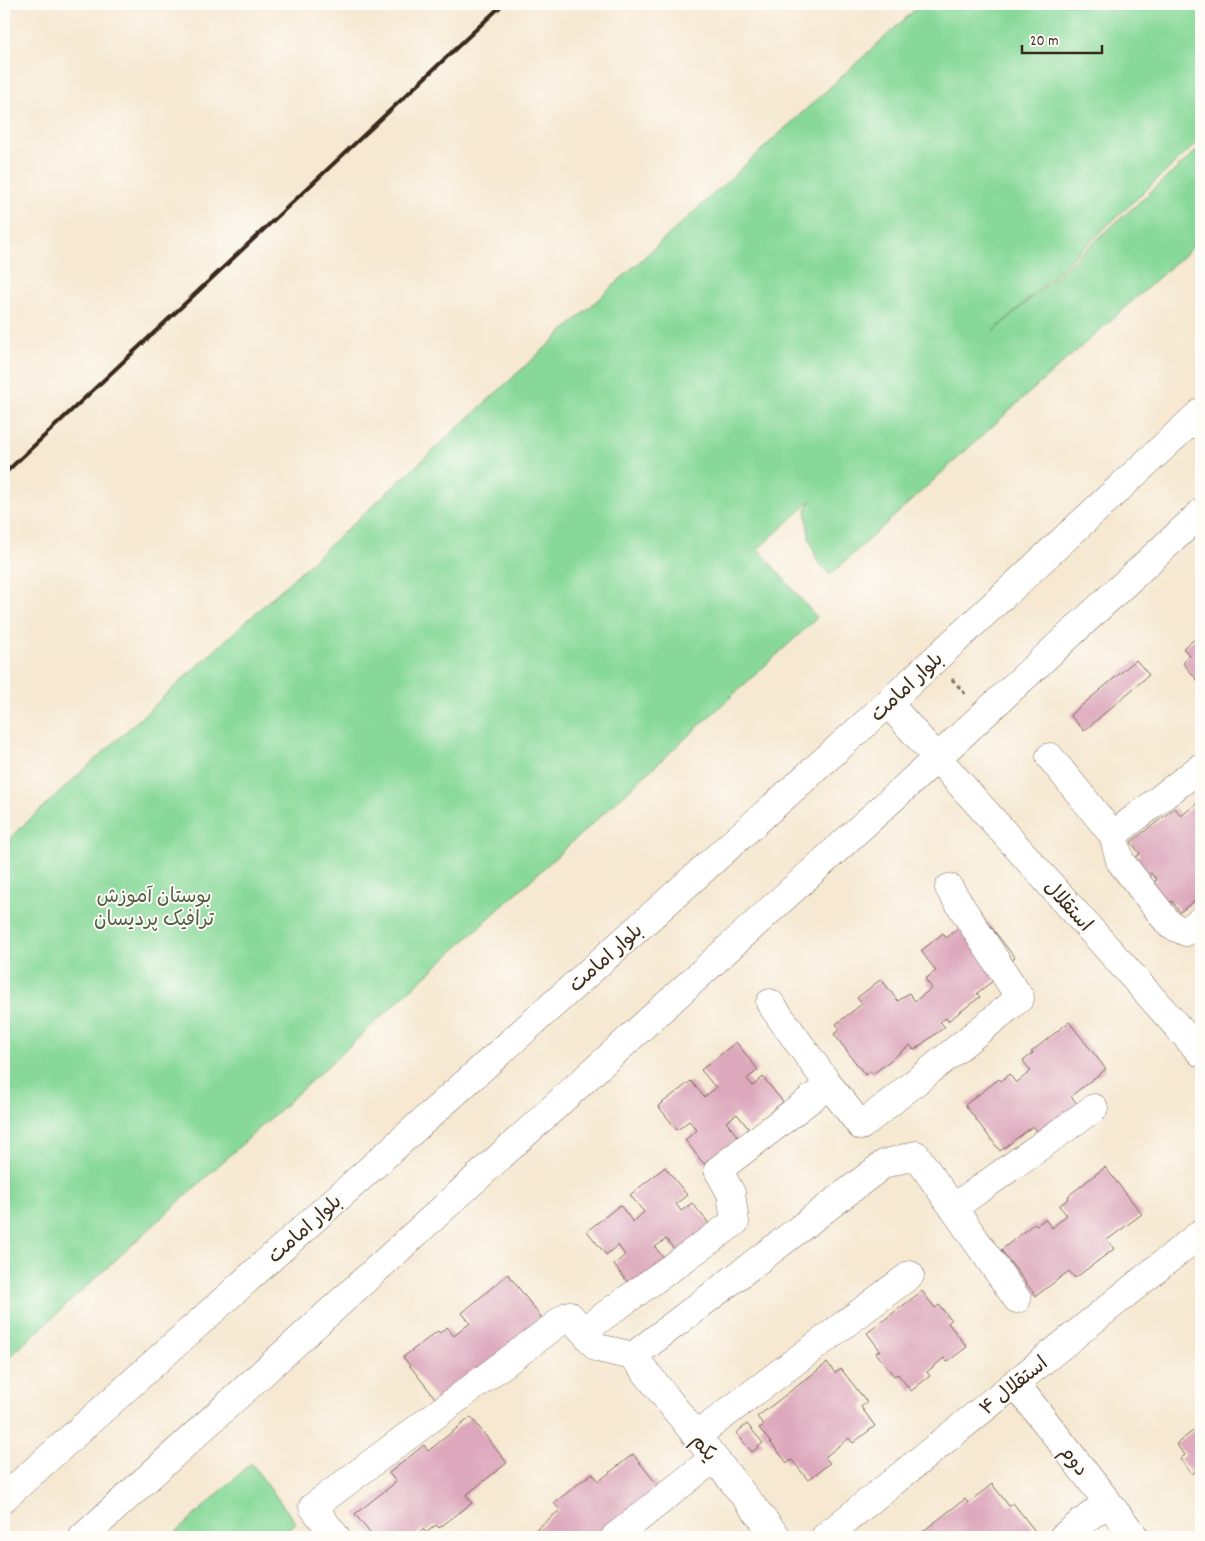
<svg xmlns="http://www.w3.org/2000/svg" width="1205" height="1541" viewBox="0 0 1205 1541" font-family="Dekko,'Playpen Sans Arabic',sans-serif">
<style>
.green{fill:#88d999;stroke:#62825c}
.building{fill:#dda8bc}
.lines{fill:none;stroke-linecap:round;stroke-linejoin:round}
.minor-casing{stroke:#7c6c5d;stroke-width:29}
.major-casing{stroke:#7c6c5d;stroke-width:29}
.path{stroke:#7c6c5d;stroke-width:3;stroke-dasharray:4 4;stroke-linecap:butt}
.minor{stroke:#fff;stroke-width:28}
.major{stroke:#fff;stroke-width:28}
.rail{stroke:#3b2a1e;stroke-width:4}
.labels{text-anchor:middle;stroke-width:4;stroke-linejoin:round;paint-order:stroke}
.street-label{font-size:20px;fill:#3b2a1e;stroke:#fdfcf7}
.park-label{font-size:20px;fill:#525f43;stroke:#fdfcf7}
</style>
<rect width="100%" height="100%" fill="#fdfcf7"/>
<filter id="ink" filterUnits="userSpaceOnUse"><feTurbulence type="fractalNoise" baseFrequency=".02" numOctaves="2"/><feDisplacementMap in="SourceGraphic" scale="10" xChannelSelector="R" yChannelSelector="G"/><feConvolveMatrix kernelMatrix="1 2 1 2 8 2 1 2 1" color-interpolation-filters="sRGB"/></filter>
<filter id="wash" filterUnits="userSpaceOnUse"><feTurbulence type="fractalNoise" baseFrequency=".0096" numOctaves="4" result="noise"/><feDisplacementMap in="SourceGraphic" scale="20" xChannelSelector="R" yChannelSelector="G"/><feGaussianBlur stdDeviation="1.12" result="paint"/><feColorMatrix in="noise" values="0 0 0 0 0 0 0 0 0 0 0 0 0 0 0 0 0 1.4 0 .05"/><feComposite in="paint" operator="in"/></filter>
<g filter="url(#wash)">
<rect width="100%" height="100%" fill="#f6e8d1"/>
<path class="green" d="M921,4H1201V139L993,332L1201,147V240L1020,401L830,575L817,561L809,537L806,510L812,500L758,549L817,618L4,1362V843Z
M251,1463L296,1523L277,1537H171Z"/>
<g id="blocks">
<path class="building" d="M1195,639L1200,644L1201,643V685L1183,663L1190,656L1183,648Z
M1136,660L1149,675L1084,731L1070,715Z
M1201,800V896L1180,912L1172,901L1167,905L1151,884L1157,880L1151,873L1147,876L1134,858L1140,854L1131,842L1175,808L1181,816Z
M982,915L1015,958L1011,961L1014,965L977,993L980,997L948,1021L946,1018L940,1022L945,1027L914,1050L910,1045L873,1074L870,1071L865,1075L834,1034L840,1029L836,1024L862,1004L857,998L881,979L898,1001L909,993L915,1001L932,988L925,979L936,971L921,951L943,933L946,938L974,917Z
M1069,1022L1106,1069L1071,1096L1077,1104L1039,1134L1033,1126L1000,1151L965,1105L999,1079L1001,1081L1009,1074L1016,1083L1031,1071L1023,1061L1033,1053L1031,1052Z
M736,1042L758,1070L747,1079L753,1086L763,1077L783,1102L749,1129L737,1114L726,1122L739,1138L704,1164L685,1140L697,1130L689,1121L677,1130L658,1106L691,1081L704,1097L716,1088L701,1070Z
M665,1167L687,1195L676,1204L681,1211L692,1203L712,1227L678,1254L666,1239L655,1247L667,1262L633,1289L614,1265L625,1255L618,1245L606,1255L587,1231L620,1205L633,1222L644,1212L630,1195Z
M1105,1167L1142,1214L1107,1240L1114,1249L1075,1278L1069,1271L1036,1296L1001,1250L1035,1223L1037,1225L1045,1219L1052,1228L1067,1215L1059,1206L1069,1198L1068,1196Z
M508,1274L544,1321L439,1403L403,1357L438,1331L440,1333L447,1327L454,1336L470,1323L462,1313Z
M922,1291L935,1308L939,1305L951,1320L948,1323L967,1347L947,1362L944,1358L927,1372L930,1376L911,1391L898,1374L894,1376L876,1353L880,1350L867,1333Z
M827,1363L835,1373L841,1369L867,1402L861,1407L875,1426L853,1443L849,1438L825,1457L830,1463L808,1480L792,1460L787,1463L759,1428L764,1425L757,1417Z
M471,1417L507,1463L466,1495L472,1503L439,1528L436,1525L426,1533L423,1529L413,1537H373L355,1514L396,1482L389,1473L424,1445L428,1451Z
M747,1424L763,1443L752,1452L736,1433Z
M1193,1431L1196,1435L1201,1431V1475L1197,1470L1192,1474L1180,1459L1185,1455L1176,1444Z
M633,1454L670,1501L613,1526L598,1537H529L528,1536L560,1510L554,1503L592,1473L599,1481Z
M992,1484L1009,1506L1013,1503L1035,1531L1029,1535L1031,1537H920L918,1535L965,1499L968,1503Z"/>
</g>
</g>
<g filter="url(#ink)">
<use href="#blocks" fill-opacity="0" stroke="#7c6c5d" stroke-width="1"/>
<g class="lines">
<g class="minor-casing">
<path id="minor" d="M1050,757L1113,835L1120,861L1170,925L1186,932L1201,920
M1113,835L1201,767
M770,1003L829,1085
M953,1208L1094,1108
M583,1331L735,1222L731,1193L718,1170L829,1085L861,1126L1020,998L949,888
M633,1356L777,1537
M1015,1383L1135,1537
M696,1436L910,1275
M336,1537L313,1507L569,1315L598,1348L633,1356L884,1164L916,1155L1017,1299
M615,1537L714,1458
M825,1537L1201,1233
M1063,1537L1108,1502"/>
</g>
<g class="major-casing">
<path id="major" d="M888,703L1201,1053
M4,1498L875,715L1201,412
M83,1537L938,757L1201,513"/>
</g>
<path class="path" d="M952,679L966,695"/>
<use href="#minor" class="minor"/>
<use href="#major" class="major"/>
<path class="rail" d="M4,474L503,4"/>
</g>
</g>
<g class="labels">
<g class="street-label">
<text transform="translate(906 686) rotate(-43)" y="7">بلوار امامت</text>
<text transform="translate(1069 905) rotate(48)" y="7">استقلال</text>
<text transform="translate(605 957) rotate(-42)" y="7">بلوار امامت</text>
<text transform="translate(304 1228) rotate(-42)" y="7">بلوار امامت</text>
<text transform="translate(1013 1385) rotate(-39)" y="7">استقلال ۴</text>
<text transform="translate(705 1447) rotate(51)" y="7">یکم</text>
<text transform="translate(1075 1460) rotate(52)" y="7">دوم</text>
</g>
<g class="park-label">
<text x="154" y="902">بوستان آموزش<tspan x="154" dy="23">ترافیک پردیسان</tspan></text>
</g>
</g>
<rect width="1205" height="1541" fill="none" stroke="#fdfcf7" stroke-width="20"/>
<path d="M1022 45v8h80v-8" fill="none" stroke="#3b2a1e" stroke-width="2.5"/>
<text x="1030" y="45" font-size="15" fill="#3b2a1e" stroke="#fdfcf7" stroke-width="4" paint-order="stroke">20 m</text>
</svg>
